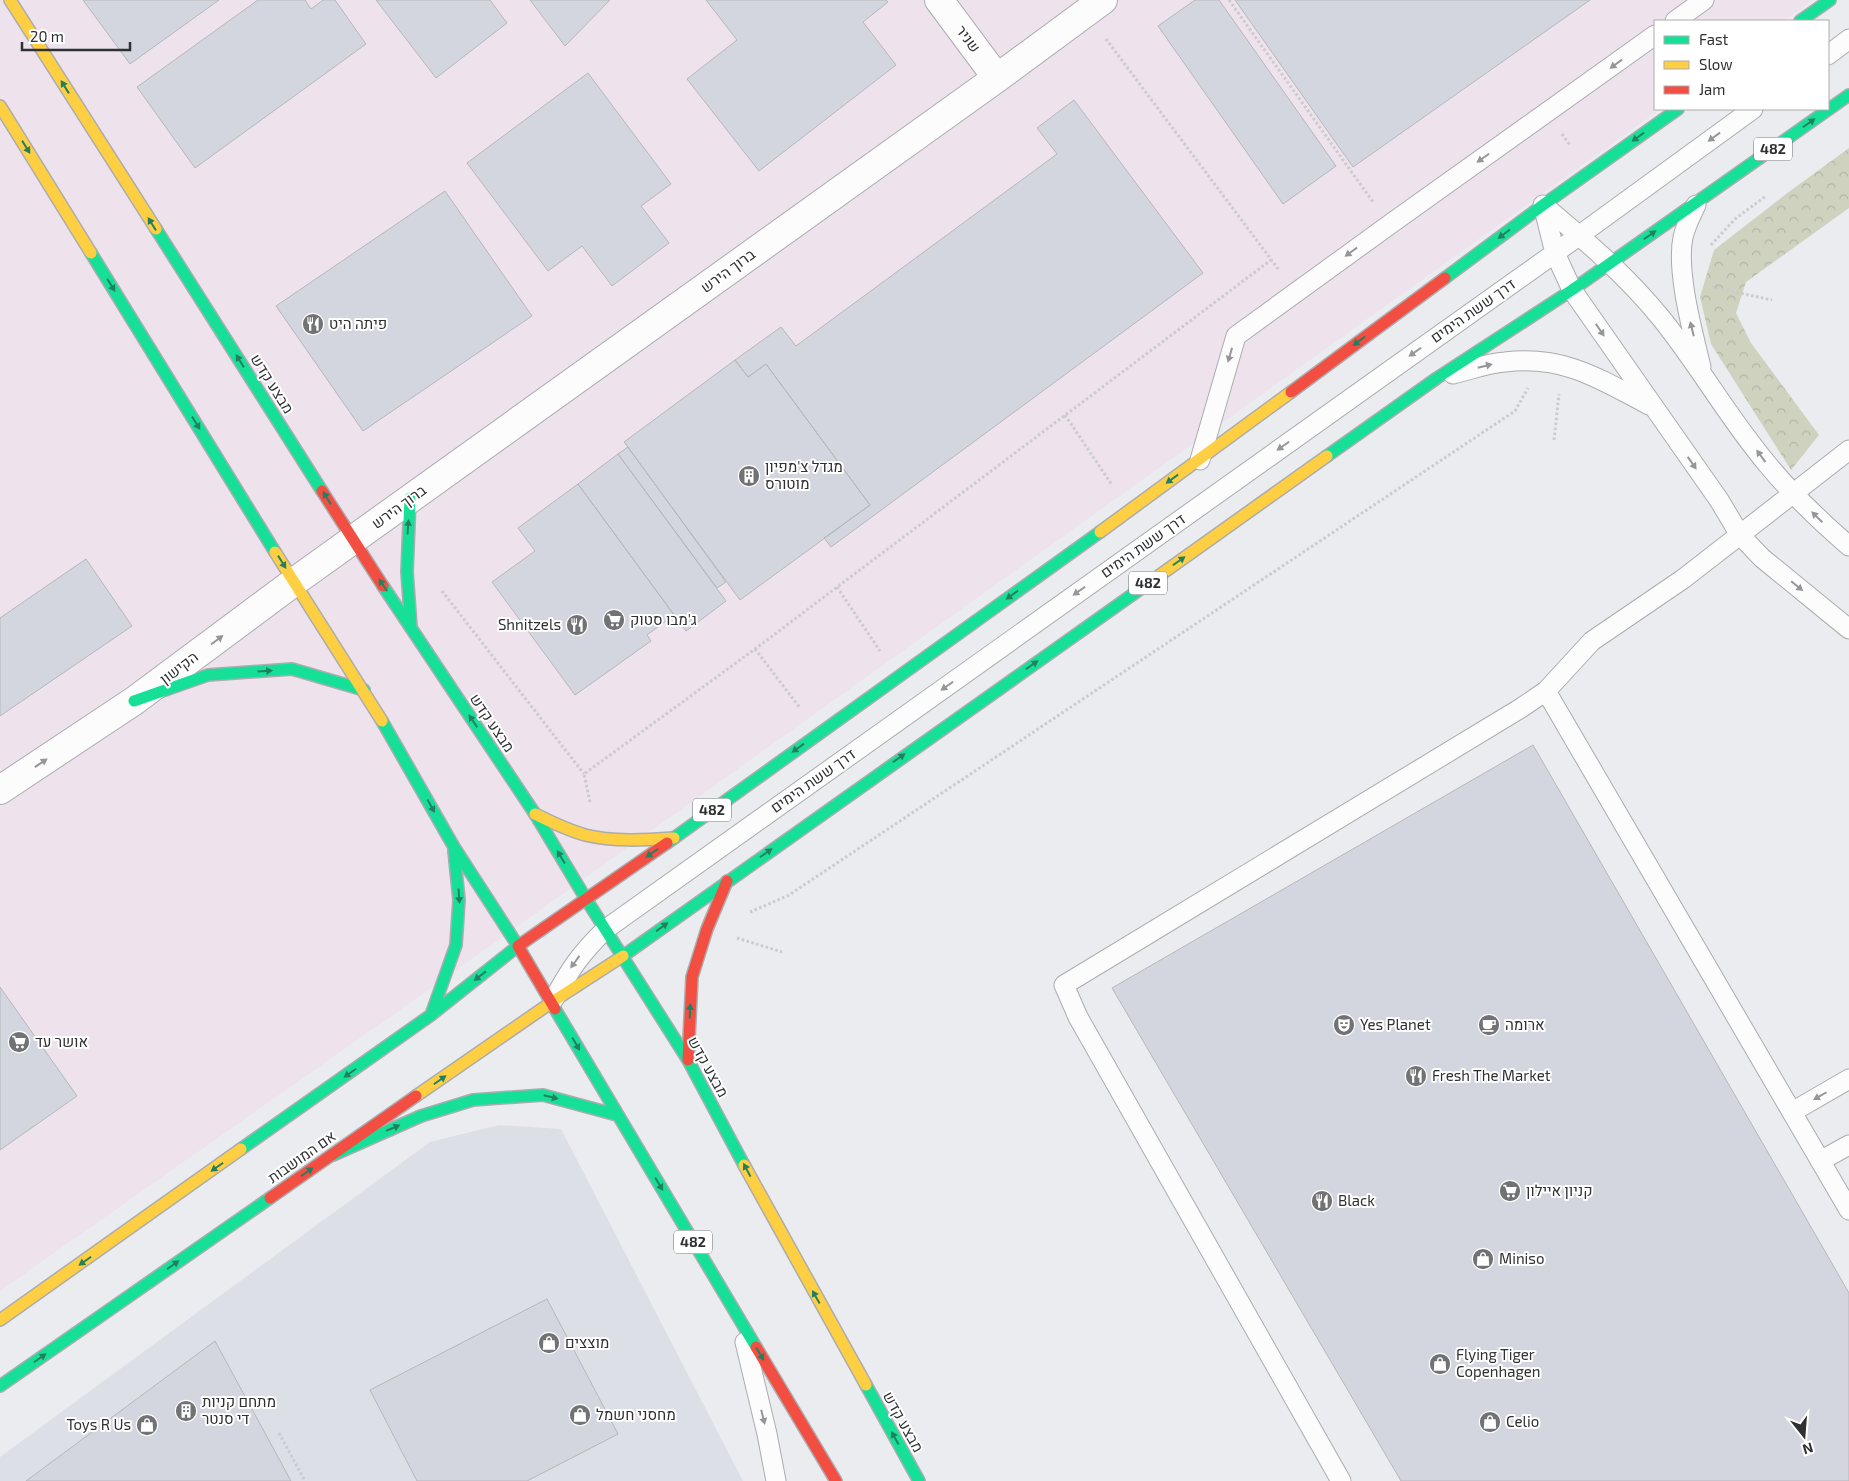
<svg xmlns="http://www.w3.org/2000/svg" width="1849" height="1481" viewBox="0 0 1849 1481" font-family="'Exo 2',Heebo,sans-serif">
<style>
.built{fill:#dddfe7}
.industrial{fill:#eee2ec}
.park{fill:url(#park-crowns)}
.building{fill:#d3d6df;stroke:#b6b7ba}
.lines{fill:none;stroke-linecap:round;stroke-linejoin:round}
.lane-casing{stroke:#abacaf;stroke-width:21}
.street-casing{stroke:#abacaf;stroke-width:30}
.fast-casing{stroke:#abacaf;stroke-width:14}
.slow-casing{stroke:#abacaf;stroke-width:14}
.jam-casing{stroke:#abacaf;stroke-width:14}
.path{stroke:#cbcbcc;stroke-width:3;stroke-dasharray:2.5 2.5;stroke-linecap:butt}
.lane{stroke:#fcfcfd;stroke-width:19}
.street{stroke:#fcfcfd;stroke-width:28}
.fast{stroke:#16e098;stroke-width:11}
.slow{stroke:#ffcf43;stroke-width:11}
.jam{stroke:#f24e42;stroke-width:11}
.oneway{fill:#969698}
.oneway2{fill:#247f60}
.labels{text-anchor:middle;stroke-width:4;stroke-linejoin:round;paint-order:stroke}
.shield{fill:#fff;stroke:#6d6e70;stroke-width:1}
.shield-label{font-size:14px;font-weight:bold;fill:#2f3032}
.street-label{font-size:15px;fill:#2f3032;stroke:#fff}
.poi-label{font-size:15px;fill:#2f3032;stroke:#fff;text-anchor:start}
</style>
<defs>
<pattern id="park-crowns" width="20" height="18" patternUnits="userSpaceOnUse" patternTransform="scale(1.25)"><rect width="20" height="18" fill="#d0d2c0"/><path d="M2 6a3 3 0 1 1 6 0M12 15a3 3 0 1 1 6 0" fill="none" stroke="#b3b5a5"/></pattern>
</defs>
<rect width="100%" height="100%" fill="#ebecf0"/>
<path class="built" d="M499,1125L561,1129L743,1481H0V1457L430,1142Z"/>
<path class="industrial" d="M0,0H1813L1784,21H1655V109H1661L417,998L0,1291Z"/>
<path class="park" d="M1849,148V208L1746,282L1736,313L1751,343L1819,435L1791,470L1711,344L1700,297L1714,250L1786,194Z"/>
<path class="building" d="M83,0H219L130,64Z
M258,0H305L311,9L323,0H335L366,44L195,168L137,87Z
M376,0H490L507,23L436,78Z
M530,0H610L565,46Z
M706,0H886L888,2L863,22L896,65L759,171L687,79L737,40Z
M1195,0H1219L1336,166L1283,204L1158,26Z
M1235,0H1590L1353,167Z
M588,73L671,184L641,206L669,243L612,286L582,246L548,271L467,163Z
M1074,100L1203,273L831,547L824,538L870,505L766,364L748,377L735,360L781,327L796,346L1057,154L1037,128Z
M445,191L532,316L363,431L276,306Z
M735,360L748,377L766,364L870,505L740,600L624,442Z
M628,447L726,582L717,588L618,454Z
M618,454L726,601L686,631L578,484Z
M578,484L674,615L647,635L651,641L575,695L492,582L535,551L518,528Z
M86,559L132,626L0,716V618Z
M1533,745L1849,1293V1481H1401L1112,988Z
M0,987L77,1096L0,1150Z
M547,1299L618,1434L527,1481H417L370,1390Z
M215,1341L291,1481H26Z"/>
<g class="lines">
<g class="lane-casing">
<path id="lane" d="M1675,21L1704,0
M1828,55L1849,39
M1543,205L1555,253L1572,290L1719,500L1740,535L1762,558L1849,629
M1543,205C1585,240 1626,275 1661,318C1699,365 1729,419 1768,465C1792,494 1820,521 1849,546
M1696,205C1691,215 1686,225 1683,237C1676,272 1693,333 1701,367
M1453,374C1470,370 1488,363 1505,362C1564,355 1600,379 1649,405
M1200,460L1236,336L1389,225L1655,35
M1546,691L1849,1210
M554,999C570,969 581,953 606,929L1555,253L1753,109
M1792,1112L1849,1079
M1820,1161L1849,1145
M745,1342L767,1434L776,1481
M1341,1481L1078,1017L1064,985L1521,708L1546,691L1592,641L1683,579L1849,450"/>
</g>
<g class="street-casing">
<path id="street" d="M939,0L997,78
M0,790L134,701L294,582L997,78L1103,0"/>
</g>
<g class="fast-casing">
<path id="fast" d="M1800,21L1830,0
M156,229L322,491
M91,253L275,552
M1445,278L1543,205L1678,109
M1327,456L1437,378L1572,290L1849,95
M410,498L407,572L411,627
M383,586L535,814L586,899
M134,701L208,675L292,669L364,690
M667,843L1100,532
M586,899L688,1060L744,1165
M623,956L1146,585
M555,1009L756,1347
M431,1015L456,945L459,900L454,851
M241,1149L431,1015L518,946L454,847L382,721
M333,1155L421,1116L473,1100L543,1095L617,1115
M866,1385L919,1481
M0,1386L270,1198"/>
</g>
<g class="slow-casing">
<path id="slow" d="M10,0L156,229
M0,106L91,253
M1100,532L1291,392
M275,552L382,721
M1146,585L1327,456
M535,814C551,822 568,830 585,835C614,842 645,840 674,838
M416,1096L552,1002L623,956
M744,1165L866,1385
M0,1320L241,1149"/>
</g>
<g class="jam-casing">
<path id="jam" d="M1291,392L1445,278
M322,491L383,586
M555,1009L518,946L667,843
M688,1060L692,977L707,929L727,881
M270,1198L416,1096
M756,1347L836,1481"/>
</g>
<path class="path" d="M1229,0L1373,202
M1106,39L1279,270
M1562,134L1570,145
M1711,245L1735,219L1766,196
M1712,287L1772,300
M1065,415L1112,485
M1554,440L1559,394
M837,587L880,651
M442,591L584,774
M755,649L800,708
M590,802L584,774L755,649L1271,260
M750,912L789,895L1515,411L1528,388
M737,938L782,952
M279,1433L305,1481"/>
<use href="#lane" class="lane"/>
<use href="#street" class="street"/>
<use href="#fast" class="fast"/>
<use href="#slow" class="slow"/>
<use href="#jam" class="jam"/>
</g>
<defs><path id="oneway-solid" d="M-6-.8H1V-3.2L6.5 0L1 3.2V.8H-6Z" transform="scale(1.25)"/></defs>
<g class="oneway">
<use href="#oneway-solid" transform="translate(1616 64) rotate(144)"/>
<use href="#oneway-solid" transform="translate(1714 137) rotate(144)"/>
<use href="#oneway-solid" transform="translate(1483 158) rotate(145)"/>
<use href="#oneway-solid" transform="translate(1351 252) rotate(144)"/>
<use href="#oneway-solid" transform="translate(1692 329) rotate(-104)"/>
<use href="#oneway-solid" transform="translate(1600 330) rotate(56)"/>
<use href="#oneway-solid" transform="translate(1415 352) rotate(145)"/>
<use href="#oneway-solid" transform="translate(1230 355) rotate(106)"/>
<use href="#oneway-solid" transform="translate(1485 366) rotate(-14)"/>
<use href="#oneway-solid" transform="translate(1283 446) rotate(145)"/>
<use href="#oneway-solid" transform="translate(1761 456) rotate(-126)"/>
<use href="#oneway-solid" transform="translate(1692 463) rotate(55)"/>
<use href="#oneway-solid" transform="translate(1817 517) rotate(-136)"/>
<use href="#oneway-solid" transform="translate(1797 586) rotate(39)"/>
<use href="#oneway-solid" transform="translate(1079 591) rotate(145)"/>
<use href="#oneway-solid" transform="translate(217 640) rotate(-37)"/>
<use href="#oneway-solid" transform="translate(947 686) rotate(145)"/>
<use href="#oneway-solid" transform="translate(41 763) rotate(-34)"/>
<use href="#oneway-solid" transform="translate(575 962) rotate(126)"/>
<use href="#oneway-solid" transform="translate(1820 1096) rotate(150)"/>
<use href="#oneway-solid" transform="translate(763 1417) rotate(76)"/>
</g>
<g class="oneway2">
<use href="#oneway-solid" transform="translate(65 87) rotate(-122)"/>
<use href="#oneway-solid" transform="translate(1809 123) rotate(-35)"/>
<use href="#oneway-solid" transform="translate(1638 137) rotate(144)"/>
<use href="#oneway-solid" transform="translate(26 147) rotate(58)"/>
<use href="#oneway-solid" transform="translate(152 224) rotate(-122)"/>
<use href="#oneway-solid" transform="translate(1504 234) rotate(143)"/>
<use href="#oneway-solid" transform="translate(1650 235) rotate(-35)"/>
<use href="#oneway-solid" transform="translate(111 285) rotate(58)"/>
<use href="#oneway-solid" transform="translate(1359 341) rotate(143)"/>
<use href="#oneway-solid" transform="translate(240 361) rotate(-122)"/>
<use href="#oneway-solid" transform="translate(196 423) rotate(58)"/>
<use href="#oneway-solid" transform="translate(1172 479) rotate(144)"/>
<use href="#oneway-solid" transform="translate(327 498) rotate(-122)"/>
<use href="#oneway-solid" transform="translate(408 527) rotate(-86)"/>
<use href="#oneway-solid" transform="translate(1179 561) rotate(-35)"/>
<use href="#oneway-solid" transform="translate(282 562) rotate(58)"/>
<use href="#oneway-solid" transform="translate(383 585) rotate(-123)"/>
<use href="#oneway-solid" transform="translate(1012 595) rotate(144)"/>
<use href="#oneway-solid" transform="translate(1032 665) rotate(-35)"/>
<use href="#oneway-solid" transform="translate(265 671) rotate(-4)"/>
<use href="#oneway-solid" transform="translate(473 721) rotate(-124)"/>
<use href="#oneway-solid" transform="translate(798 748) rotate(144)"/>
<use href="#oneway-solid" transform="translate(899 758) rotate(-35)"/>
<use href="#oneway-solid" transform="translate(431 806) rotate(61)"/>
<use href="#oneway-solid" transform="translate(652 853) rotate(145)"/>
<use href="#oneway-solid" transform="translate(766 853) rotate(-35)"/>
<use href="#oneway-solid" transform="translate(561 857) rotate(-121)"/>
<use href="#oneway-solid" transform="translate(459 896) rotate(86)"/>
<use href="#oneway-solid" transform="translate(662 927) rotate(-36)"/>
<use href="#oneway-solid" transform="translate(480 976) rotate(142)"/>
<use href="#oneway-solid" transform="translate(690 1011) rotate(-88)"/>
<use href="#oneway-solid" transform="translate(576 1044) rotate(60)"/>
<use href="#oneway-solid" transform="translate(350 1073) rotate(145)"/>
<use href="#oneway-solid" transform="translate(440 1080) rotate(-35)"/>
<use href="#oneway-solid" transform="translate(551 1097) rotate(14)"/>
<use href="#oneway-solid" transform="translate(393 1128) rotate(-23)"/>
<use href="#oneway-solid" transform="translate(217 1167) rotate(145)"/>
<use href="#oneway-solid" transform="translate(747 1170) rotate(-118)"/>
<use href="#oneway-solid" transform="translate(307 1172) rotate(-35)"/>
<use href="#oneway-solid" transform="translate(659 1184) rotate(59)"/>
<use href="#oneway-solid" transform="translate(85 1261) rotate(145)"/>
<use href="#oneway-solid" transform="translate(173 1265) rotate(-35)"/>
<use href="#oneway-solid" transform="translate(816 1297) rotate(-119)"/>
<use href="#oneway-solid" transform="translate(760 1354) rotate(59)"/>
<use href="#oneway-solid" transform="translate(40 1358) rotate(-35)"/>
<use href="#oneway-solid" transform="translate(895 1438) rotate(-119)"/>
</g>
<defs>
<g id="restaurant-disc" transform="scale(1.125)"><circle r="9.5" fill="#717274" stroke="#fff"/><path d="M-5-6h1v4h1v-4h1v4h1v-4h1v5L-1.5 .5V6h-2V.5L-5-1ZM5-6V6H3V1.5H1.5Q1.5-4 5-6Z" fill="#fff"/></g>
<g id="building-disc" transform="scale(1.125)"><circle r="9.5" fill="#717274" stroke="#fff"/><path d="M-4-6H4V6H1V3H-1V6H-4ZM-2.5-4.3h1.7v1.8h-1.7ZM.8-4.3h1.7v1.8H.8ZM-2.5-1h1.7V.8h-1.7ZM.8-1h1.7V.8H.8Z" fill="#fff"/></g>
<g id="supermarket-disc" transform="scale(1.125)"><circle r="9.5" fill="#717274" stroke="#fff"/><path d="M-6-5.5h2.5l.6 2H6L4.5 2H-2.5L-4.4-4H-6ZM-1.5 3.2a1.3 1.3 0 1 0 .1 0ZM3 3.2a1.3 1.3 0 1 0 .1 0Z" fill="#fff"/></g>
<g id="theatre-disc" transform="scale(1.125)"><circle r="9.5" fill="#717274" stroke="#fff"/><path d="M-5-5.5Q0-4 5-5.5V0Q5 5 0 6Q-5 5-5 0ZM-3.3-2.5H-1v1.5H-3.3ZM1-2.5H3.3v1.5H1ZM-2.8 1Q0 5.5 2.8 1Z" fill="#fff"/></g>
<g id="cafe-disc" transform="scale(1.125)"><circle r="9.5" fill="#717274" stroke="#fff"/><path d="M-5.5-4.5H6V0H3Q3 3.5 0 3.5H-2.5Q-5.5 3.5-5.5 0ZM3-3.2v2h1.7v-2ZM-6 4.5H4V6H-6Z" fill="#fff"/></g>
<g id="shop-disc" transform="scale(1.125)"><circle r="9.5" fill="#717274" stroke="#fff"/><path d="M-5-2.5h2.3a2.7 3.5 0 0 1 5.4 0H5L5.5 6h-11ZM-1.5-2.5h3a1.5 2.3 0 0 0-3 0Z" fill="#fff"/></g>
</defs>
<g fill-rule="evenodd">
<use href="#restaurant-disc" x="313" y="324"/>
<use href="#building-disc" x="749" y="476"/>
<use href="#supermarket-disc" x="614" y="620"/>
<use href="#restaurant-disc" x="577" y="625"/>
<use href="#theatre-disc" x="1344" y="1025"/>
<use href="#cafe-disc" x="1489" y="1025"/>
<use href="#supermarket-disc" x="19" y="1042"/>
<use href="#restaurant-disc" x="1416" y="1076"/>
<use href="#supermarket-disc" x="1510" y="1191"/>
<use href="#restaurant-disc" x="1322" y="1201"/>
<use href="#shop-disc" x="1483" y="1259"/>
<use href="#shop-disc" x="549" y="1343"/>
<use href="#shop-disc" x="1440" y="1364"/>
<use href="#building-disc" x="186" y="1411"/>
<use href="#shop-disc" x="580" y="1415"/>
<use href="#shop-disc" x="1490" y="1422"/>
<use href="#shop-disc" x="147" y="1425"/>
</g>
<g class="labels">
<g class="shield">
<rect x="1754" y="137.5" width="38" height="23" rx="4"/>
<rect x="1129" y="571.5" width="38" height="23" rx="4"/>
<rect x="693" y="798.5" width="38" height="23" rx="4"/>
<rect x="674" y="1230.5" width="38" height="23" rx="4"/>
</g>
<g class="shield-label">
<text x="1773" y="154">482</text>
<text x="1148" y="588">482</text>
<text x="712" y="815">482</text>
<text x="693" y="1247">482</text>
</g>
<g class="street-label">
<text transform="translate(968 39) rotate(53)" y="5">שניר</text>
<text transform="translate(728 271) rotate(-36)" y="5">ברוך הירש</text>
<text transform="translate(1473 311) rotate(-35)" y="5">דרך ששת הימים</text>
<text transform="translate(272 384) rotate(58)" y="5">מבצע קדש</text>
<text transform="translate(399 507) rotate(-36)" y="5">ברוך הירש</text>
<text transform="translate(1143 546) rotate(-35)" y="5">דרך ששת הימים</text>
<text transform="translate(179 668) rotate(-37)" y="5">הקישון</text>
<text transform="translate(492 723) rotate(56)" y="5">מבצע קדש</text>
<text transform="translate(813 781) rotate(-35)" y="5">דרך ששת הימים</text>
<text transform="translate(708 1067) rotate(61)" y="5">מבצע קדש</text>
<text transform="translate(302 1157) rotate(-35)" y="5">אם המושבות</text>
<text transform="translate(903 1422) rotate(61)" y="5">מבצע קדש</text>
</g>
<g class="poi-label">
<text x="329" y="329">פיתה היט</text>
<text x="765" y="472">מגדל צ'מפיון<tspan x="765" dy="17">מוטורס</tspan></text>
<text x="630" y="625">ג'מבו סטוק</text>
<text x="561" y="630" text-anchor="end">Shnitzels</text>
<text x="1360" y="1030">Yes Planet</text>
<text x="1505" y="1030">ארומה</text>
<text x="35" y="1047">אושר עד</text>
<text x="1432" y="1081">Fresh The Market</text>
<text x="1526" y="1196">קניון איילון</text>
<text x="1338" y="1206">Black</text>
<text x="1499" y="1264">Miniso</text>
<text x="565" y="1348">מוצצים</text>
<text x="1456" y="1360">Flying Tiger<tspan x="1456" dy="17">Copenhagen</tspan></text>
<text x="202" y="1407">מתחם קניות<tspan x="202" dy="17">די סנטר</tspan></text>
<text x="596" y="1420">מחסני חשמל</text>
<text x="1506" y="1427">Celio</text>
<text x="131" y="1430" text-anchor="end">Toys R Us</text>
</g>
</g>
<rect x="1654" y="20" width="175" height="90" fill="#ffffff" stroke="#acacad"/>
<rect x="1664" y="36" width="25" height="8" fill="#16e098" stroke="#acacad"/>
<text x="1699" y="45" font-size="15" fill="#2f3032">Fast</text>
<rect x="1664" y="61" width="25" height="8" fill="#ffcf43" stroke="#acacad"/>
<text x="1699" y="70" font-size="15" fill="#2f3032">Slow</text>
<rect x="1664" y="86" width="25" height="8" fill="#f24e42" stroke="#acacad"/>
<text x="1699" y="95" font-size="15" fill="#2f3032">Jam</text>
<g transform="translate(1804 1436) rotate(163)" stroke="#ffffff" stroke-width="4" paint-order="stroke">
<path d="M0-4L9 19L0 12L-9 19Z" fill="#2f3032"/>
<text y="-8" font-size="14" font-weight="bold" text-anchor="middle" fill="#2f3032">N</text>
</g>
<path d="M22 42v8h108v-8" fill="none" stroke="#2f3032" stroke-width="2.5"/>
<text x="30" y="42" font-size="15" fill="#2f3032" stroke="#ffffff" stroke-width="4" paint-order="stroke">20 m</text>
</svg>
